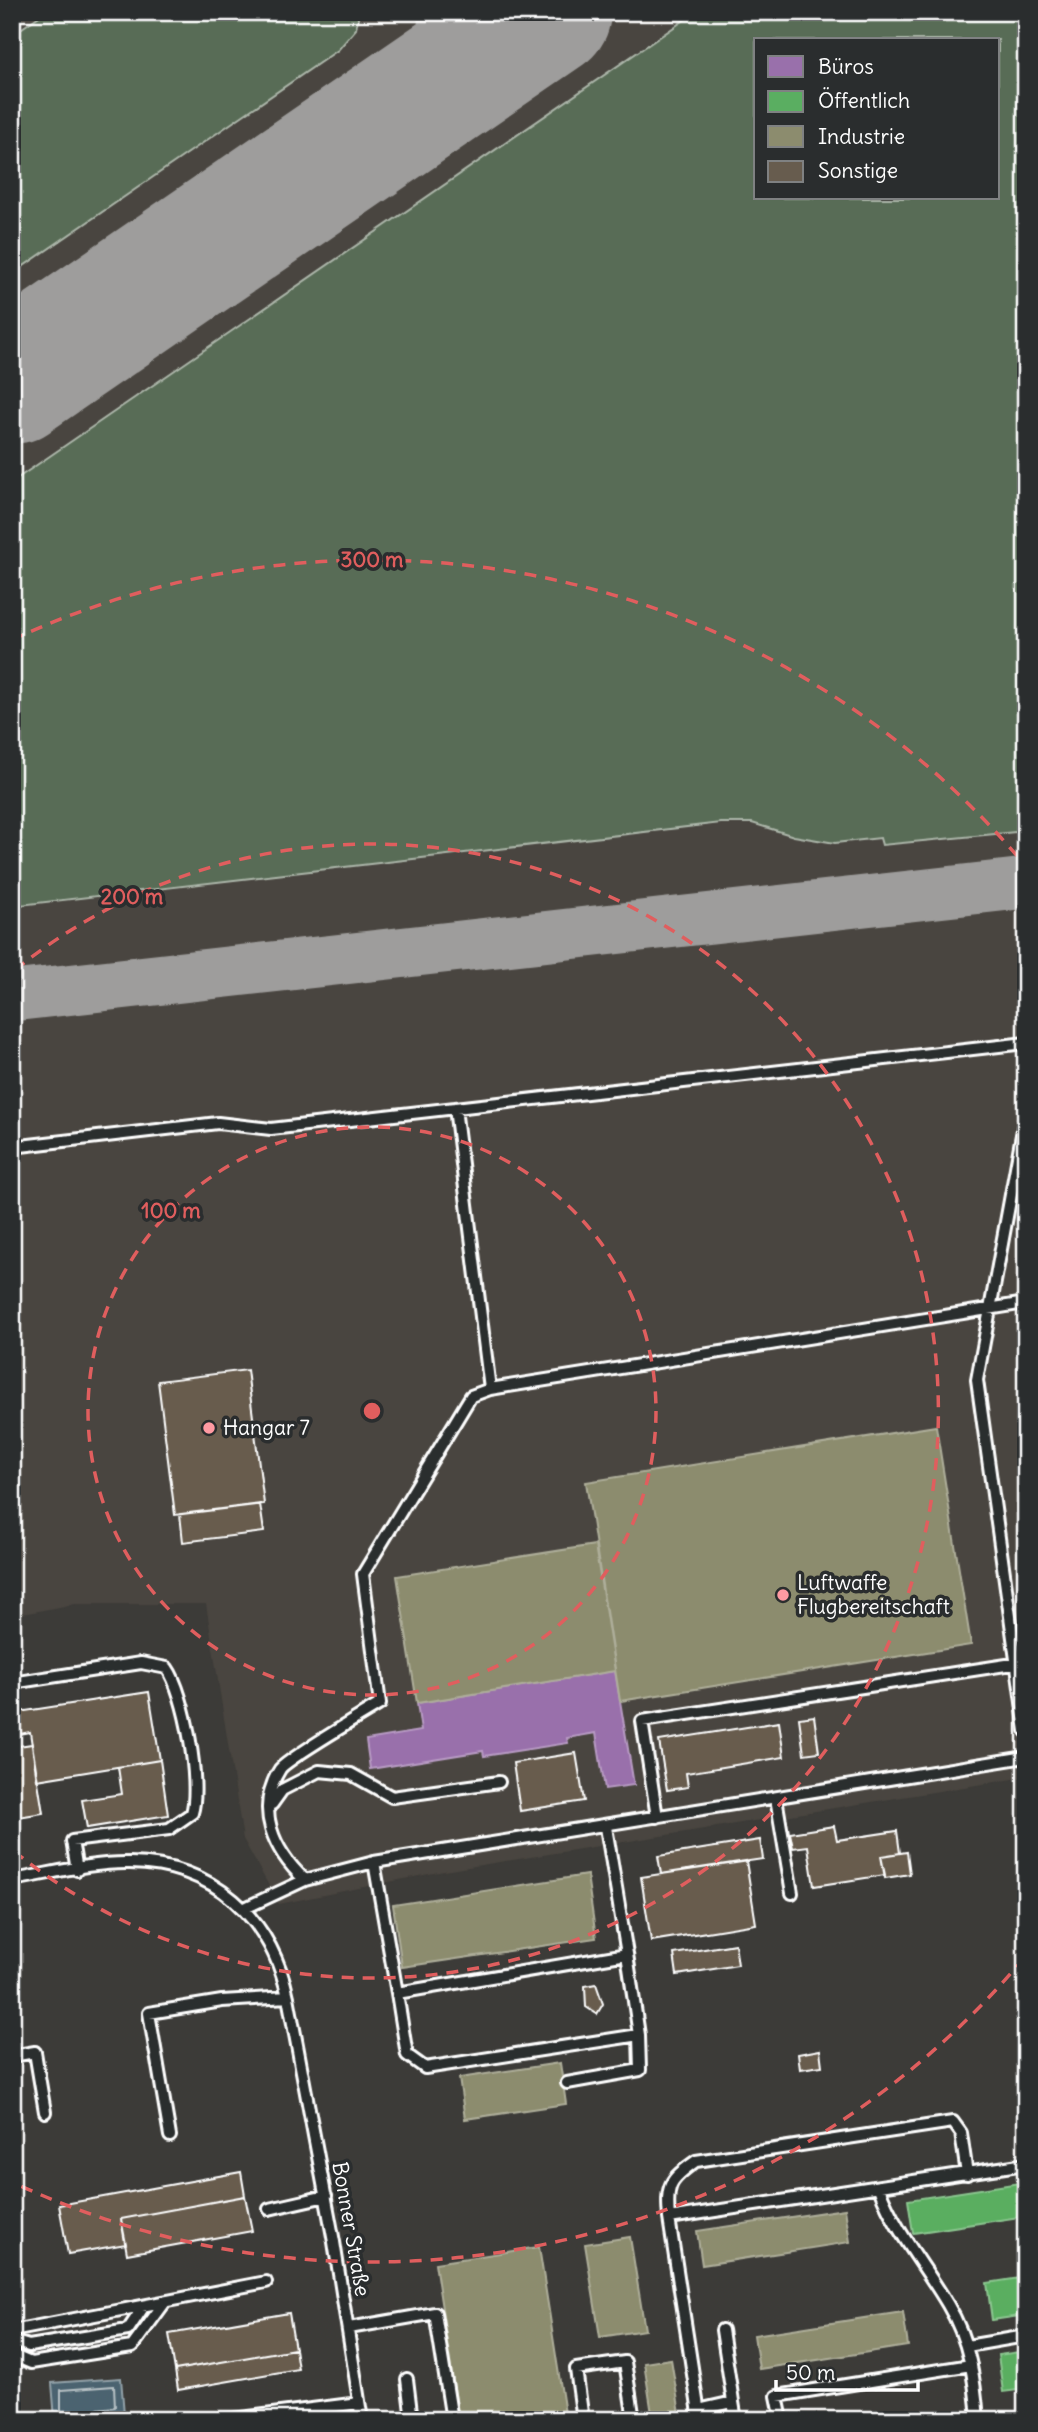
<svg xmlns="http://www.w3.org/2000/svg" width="1038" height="2432" viewBox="0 0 1038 2432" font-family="Delius,sans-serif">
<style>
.built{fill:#49453f;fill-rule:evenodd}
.green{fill:#596c56;stroke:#acb6aa;stroke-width:2;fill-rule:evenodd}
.water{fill:#4b646f;stroke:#93a2a9;stroke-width:2}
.offices{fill:#9970ab;stroke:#b89bc4;stroke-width:2}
.public{fill:#5aae61;stroke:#8cc690;stroke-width:2}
.industry{fill:#8c8c6e;stroke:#aeae9a;stroke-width:2}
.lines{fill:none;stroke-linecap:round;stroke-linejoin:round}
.shore{stroke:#b7c1c5;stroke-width:2}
.taxiway{stroke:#9e9d9c;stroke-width:51}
.runway{stroke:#9e9d9c;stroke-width:128}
.building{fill:#675c4e;stroke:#fff;stroke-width:2}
.lane-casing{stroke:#fff;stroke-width:16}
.lane{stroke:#2a2d2e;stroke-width:10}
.ring{fill:none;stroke:#e05e5e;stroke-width:3.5;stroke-dasharray:12 9}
.poi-dot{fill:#ff9aa2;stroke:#2a2d2e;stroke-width:2.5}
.labels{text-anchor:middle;stroke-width:7;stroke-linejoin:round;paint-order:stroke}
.poi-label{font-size:21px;fill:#fff;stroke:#2a2d2e;text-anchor:start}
.street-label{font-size:21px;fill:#fff;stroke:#2a2d2e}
.centre{fill:#e05e5e;stroke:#2a2d2e;stroke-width:3.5}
.ring-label{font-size:21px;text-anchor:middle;font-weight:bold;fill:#e05e5e;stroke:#2a2d2e;stroke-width:7;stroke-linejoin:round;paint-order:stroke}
</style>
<rect width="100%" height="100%" fill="#3c3b38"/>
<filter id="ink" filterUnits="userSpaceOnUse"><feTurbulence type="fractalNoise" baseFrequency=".0143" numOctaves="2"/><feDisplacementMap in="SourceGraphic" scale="14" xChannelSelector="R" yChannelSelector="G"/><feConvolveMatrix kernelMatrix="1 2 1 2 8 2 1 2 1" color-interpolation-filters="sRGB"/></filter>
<g filter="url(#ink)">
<path class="built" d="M12,12H1026V1777L444,1871L279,1904L243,1839L206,1604H75L12,1616ZM756,40H998V198H756Z"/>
<path class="green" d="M45,12H359L356,29L338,50L12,274V35Z
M696,12H1026V831L882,845L880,838L835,843L794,836L752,823H721L12,906V482ZM756,40H998V198H756Z"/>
<path class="water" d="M121,2378L124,2414L55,2419L52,2383Z"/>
<path class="offices" d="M615,1671L634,1785L605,1789L596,1733L567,1738L568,1743L484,1756L483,1751L370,1769L366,1740L421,1731L417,1703Z"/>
<path class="public" d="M1026,2182V2216L913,2233L908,2200Z
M1026,2277V2315L992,2320L987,2283Z
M1026,2351V2389L1003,2392L998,2355Z"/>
<path class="industry" d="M936,1426L971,1645L620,1701L586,1482Z
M595,1545L615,1671L417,1703L397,1576Z
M587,1875L596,1938L402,1967L393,1905Z
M560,2063L566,2104L465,2119L459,2078Z
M845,2209L850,2242L702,2265L697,2231Z
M630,2237L645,2330L600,2337L585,2244Z
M539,2247L566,2420H459L435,2263Z
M903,2312L908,2346L759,2369L754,2335Z
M671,2359L681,2420H653L644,2363Z"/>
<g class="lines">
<path class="shore" d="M61,2420V2390L114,2386L115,2407L87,2410L81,2420"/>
<path class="taxiway" d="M391,120C424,89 451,61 442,12
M12,996L1026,883"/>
<path class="runway" d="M12,380L547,12"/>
</g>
<path class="building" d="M247,1370L264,1504L175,1515L158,1381Z
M260,1504L264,1532L183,1542L180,1514Z
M149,1692L160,1760L37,1780L30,1732L15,1735L12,1713Z
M814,1716L819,1752L804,1754L799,1718Z
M779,1722L784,1757L686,1773L688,1787L667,1790L659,1741Z
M32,1744L43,1813L12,1818V1747Z
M576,1753L584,1801L520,1811L513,1763Z
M160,1760L168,1815L87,1828L82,1800L122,1794L118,1767Z
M834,1826L837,1840L897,1831L900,1853L881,1856L885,1875L814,1886L808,1846L793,1848L790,1833Z
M760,1840L763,1859L661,1874L658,1856Z
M907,1852L910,1874L885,1878L881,1856Z
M746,1861L756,1924L651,1941L641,1877Z
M735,1944L738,1965L677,1975L674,1954Z
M596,1984L603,2004L597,2014L586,2007L585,1986Z
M820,2050L822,2066L800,2069L798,2054Z
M241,2172L245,2196L121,2219L126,2244L68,2254L59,2205Z
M245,2196L252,2231L127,2254L121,2219Z
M289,2313L295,2349L175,2370L169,2334Z
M295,2349L298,2369L178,2390L175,2370Z"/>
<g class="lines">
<g class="lane-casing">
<path id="lane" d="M455,1108L490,1389
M1026,1113L977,1380L1026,1731
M12,1147L218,1123L271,1129L1026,1043
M12,1683L141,1663L167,1668C185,1693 201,1784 192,1813L169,1829L72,1841L77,1870
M776,1798L792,1893
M272,1804L282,1790L319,1771L351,1774L392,1797L499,1782
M657,1817L642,1721L1026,1662
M374,1862L397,1993L627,1954L606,1827
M12,1880C50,1874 91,1862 130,1863C213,1864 271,1917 288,1997L334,2242L362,2420
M305,1880C274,1851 254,1810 280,1769C286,1760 365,1713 380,1704L363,1574L471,1396L490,1389L1026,1303
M245,1908L305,1880L374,1862L1026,1757
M397,1993L407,2055L425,2068L639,2035L627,1954
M12,2056L35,2052L45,2112
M567,2083L640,2070L639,2035
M170,2136L149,2013L222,2001L288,1997
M879,2188C896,2233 924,2264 948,2305C969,2340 975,2379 978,2420
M269,2209L326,2196
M669,2218C666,2185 669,2180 696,2161L953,2122L961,2133L967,2174
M349,2328L435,2313L452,2420
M722,2330L733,2402
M12,2331L266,2282
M12,2341L29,2346L128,2330L144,2306
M967,2346L1026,2336
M12,2355L31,2363L132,2347L165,2302
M407,2379L412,2420
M698,2410L733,2402L736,2420
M225,2420L359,2403
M583,2420L576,2369L625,2362L634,2420
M700,2420L669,2218L1026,2164
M782,2420L777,2396L971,2365"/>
</g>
<use href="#lane" class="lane"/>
</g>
</g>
<g class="ring">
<circle cx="372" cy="1411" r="284"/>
<path d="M15 970A567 567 0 1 1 15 1852"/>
<path d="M1024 1958A851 851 0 0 1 12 2182M12 640A851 851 0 0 1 1024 864"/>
</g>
<g class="poi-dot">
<circle cx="209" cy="1428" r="7"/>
<circle cx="783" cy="1595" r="7"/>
</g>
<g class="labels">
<g class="poi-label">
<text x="223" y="1435">Hangar 7</text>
<text x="797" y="1590">Luftwaffe<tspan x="797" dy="24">Flugbereitschaft</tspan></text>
</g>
<g class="street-label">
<text transform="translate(351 2229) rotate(80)" y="7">Bonner Straße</text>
</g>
</g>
<circle cx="372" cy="1411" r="10" class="centre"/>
<g class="ring-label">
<text x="372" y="567">300 m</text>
<text x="132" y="904">200 m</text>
<text x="171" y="1218">100 m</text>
</g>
<rect width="1038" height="2432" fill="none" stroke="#2a2d2e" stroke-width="42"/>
<rect x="21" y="21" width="996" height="2390" fill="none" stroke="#fff" stroke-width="2.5" filter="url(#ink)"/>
<rect x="754" y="38" width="245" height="161" fill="#2a2d2e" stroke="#7f8182" stroke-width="2"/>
<rect x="768" y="56" width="35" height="21" fill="#9970ab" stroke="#7f8182" stroke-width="2"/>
<text x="818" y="74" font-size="21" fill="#ffffff">Büros</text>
<rect x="768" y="91" width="35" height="21" fill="#5aae61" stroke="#7f8182" stroke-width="2"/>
<text x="818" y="108" font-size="21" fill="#ffffff">Öffentlich</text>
<rect x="768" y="126" width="35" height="21" fill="#8c8c6e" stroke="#7f8182" stroke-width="2"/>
<text x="818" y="144" font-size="21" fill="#ffffff">Industrie</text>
<rect x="768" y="161" width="35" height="21" fill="#675c4e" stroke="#7f8182" stroke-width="2"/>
<text x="818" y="178" font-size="21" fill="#ffffff">Sonstige</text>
<path d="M776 2380v10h142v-10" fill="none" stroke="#ffffff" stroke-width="3.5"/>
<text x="786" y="2380" font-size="21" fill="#ffffff" stroke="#2a2d2e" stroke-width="5" paint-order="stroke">50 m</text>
</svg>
